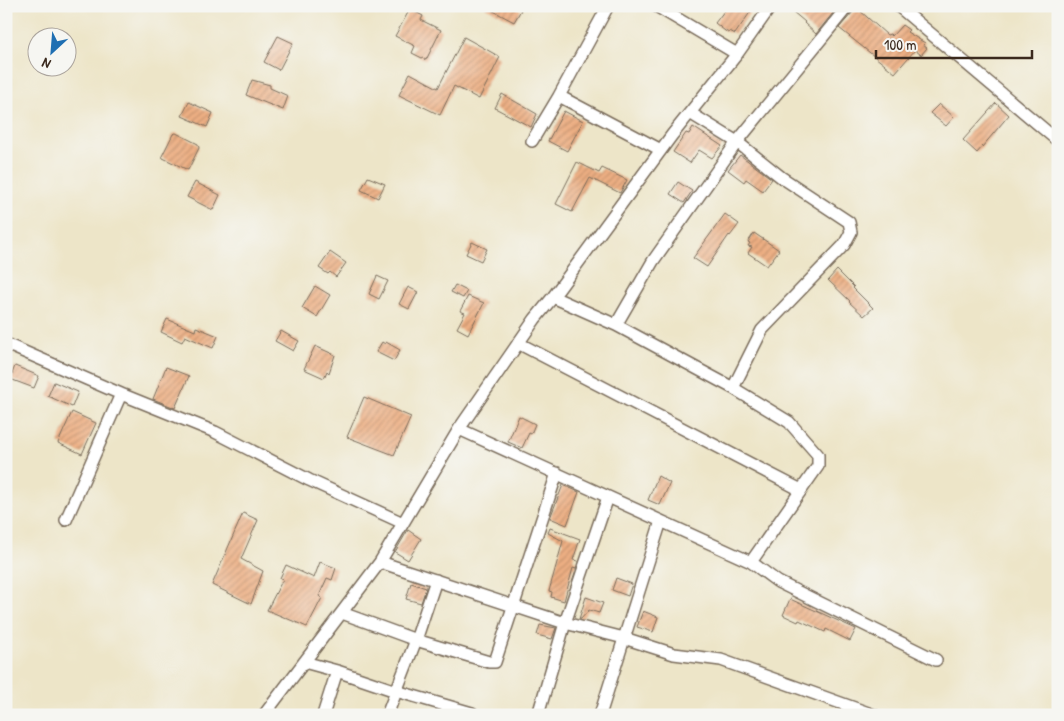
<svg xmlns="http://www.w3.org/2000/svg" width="1064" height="721" viewBox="0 0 1064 721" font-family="'Patrick Hand',sans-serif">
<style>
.building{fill:url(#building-hatch)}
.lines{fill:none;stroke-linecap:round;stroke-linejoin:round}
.minor-casing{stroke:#796b5a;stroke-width:14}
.minor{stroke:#fff;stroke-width:11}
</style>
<defs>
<pattern id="building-hatch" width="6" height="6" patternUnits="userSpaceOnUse" patternTransform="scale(1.25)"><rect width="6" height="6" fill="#edaf83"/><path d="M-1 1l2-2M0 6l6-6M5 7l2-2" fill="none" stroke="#c18f6b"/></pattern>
</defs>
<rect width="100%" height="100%" fill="#f6f6f2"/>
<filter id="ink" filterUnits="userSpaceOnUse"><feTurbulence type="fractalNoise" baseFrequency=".02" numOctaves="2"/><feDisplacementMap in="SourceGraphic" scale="10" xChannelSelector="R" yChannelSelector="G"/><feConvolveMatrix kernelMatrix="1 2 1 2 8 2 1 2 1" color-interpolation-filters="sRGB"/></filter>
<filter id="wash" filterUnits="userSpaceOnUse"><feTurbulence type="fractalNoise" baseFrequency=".0096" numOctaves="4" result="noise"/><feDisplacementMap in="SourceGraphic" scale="20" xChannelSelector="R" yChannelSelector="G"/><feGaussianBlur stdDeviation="1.12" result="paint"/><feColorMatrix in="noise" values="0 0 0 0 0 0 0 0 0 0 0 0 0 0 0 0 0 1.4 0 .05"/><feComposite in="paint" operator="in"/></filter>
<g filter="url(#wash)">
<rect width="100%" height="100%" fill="#ede5c8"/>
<g id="blocks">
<path class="building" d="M484,6H514L521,10L514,22Z
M728,6H751L749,10L751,11L735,34L730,31L729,33L725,31L715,23Z
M786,6H826L833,13L816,34L804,23L805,22Z
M410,9L423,16L421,20L441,30L426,60L412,53L415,46L395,36Z
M858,9L887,35L890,34L892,36L902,25L909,30L907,32L925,43L923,45L927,48L921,55L915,50L895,73L839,28L853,12Z
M278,36L293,43L279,70L264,62Z
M464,37L500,57L479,99L454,86L440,115L399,95L410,73L438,88Z
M252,80L270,85V88L288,96L283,110L246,95Z
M502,94L537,114L531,127L495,108Z
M189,102L213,113L207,127L182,116Z
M996,103L1009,115L977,153L963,140Z
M939,104L954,117L946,126L930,113Z
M564,111L583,121L567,151L548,141Z
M693,127L722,146L712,158L699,150L690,163L673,152L686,133L689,134Z
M176,133L198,144L199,148L188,170L163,158L162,156L173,134Z
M740,155L772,179L763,191L746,179L744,182L728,170Z
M577,162L599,173L602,168L627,180L620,193L590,178L572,212L556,204Z
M368,177L385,184L378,198L361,190Z
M195,182L220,195L213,210L187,197Z
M678,182L692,191L684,203L670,194Z
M725,214L739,224L730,236L729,235L707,267L693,258Z
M754,233L779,250L767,266L748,253L752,247L748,246L750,243L748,242Z
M472,242L487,249L481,261L466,254Z
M330,252L346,263L336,277L330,272L328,274L319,268Z
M837,270L854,287L853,288L873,308L864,316L849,302L850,301L828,280Z
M377,276L388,281L379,299L369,294Z
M455,285L467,291L463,298L451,292Z
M315,286L330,295L317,317L302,308Z
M408,287L418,292L409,309L399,304Z
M468,296L484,303L468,334L457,328L465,313L460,311Z
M167,319L195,331L196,327L218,336L213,348L185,336L182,342L161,332Z
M281,331L299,341L293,351L275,341Z
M382,342L385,344L386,342L400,350L394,361L376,352Z
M315,346L335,355L329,373L327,371L324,378L304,369Z
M15,366L39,376L34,388L10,379Z
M166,367L189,376L175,408L153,399Z
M54,382L78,392L72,407L48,396Z
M364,397L411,417L394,455L347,437Z
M72,412L96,423L82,454L58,443Z
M519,416L535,424L531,434L529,433L522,448L508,442Z
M658,476L670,483L660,505L648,500Z
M563,485L579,492L567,525L550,518Z
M243,513L258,520L241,559L263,571L251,604L212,585Z
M550,528L580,539L573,560L578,561L576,569L573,568L564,601L551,597L552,592L549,591L563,541L548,533Z
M408,530L421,539L408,560L395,552Z
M320,562L336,568L332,580L327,578L319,596L322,598L307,627L267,610L283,579L280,578L286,565L314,578Z
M616,578L632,584L628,596L612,590Z
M411,583L426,588L421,603L406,599Z
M586,597L603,603L599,613L589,610L581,619H579Z
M790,599L856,629L850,641L826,629L825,632L799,620L798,622L783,615Z
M643,611L658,617L653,632L637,627Z
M540,625L556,628L552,639L537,635Z"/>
</g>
</g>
<g filter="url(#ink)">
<use href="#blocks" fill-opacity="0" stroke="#796b5a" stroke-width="1"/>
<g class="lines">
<g class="minor-casing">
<path id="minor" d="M608,6L559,96L661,150
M656,6L737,54
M898,6L1058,141
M690,113L737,142L781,177L849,222L851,232L844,245L762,330L733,388
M532,141L559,96
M553,297L616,325L733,388L789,422L818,455V466L751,562
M616,325L653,261L737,142L848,6
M518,343L801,490
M6,344L121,394L215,432L309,480L403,523
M459,429L535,319L553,297L672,135L737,54L771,6
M66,520L121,394
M380,562L565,623L624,638L674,654L721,660L874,715
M342,613L416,640L489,662H495L557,473
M304,662L337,671L323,715
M337,671L396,691L472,713L473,715
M264,715L380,562L459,429L751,562L778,582L936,660
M387,715L416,640L436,580
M538,715L565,623L608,497
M600,715L661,521"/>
</g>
<use href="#minor" class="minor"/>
</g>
</g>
<rect width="1064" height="721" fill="none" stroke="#f6f6f2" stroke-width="25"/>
<g transform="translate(52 52) rotate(206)"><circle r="24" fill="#f6f6f2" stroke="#aba49d"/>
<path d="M0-4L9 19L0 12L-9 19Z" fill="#1f6fb2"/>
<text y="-8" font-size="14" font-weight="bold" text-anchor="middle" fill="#3b2a1e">N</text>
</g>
<path d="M876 50v8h156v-8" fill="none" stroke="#3b2a1e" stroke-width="2.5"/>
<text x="884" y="50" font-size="15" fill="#3b2a1e" stroke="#f6f6f2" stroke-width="4" paint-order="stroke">100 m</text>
</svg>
